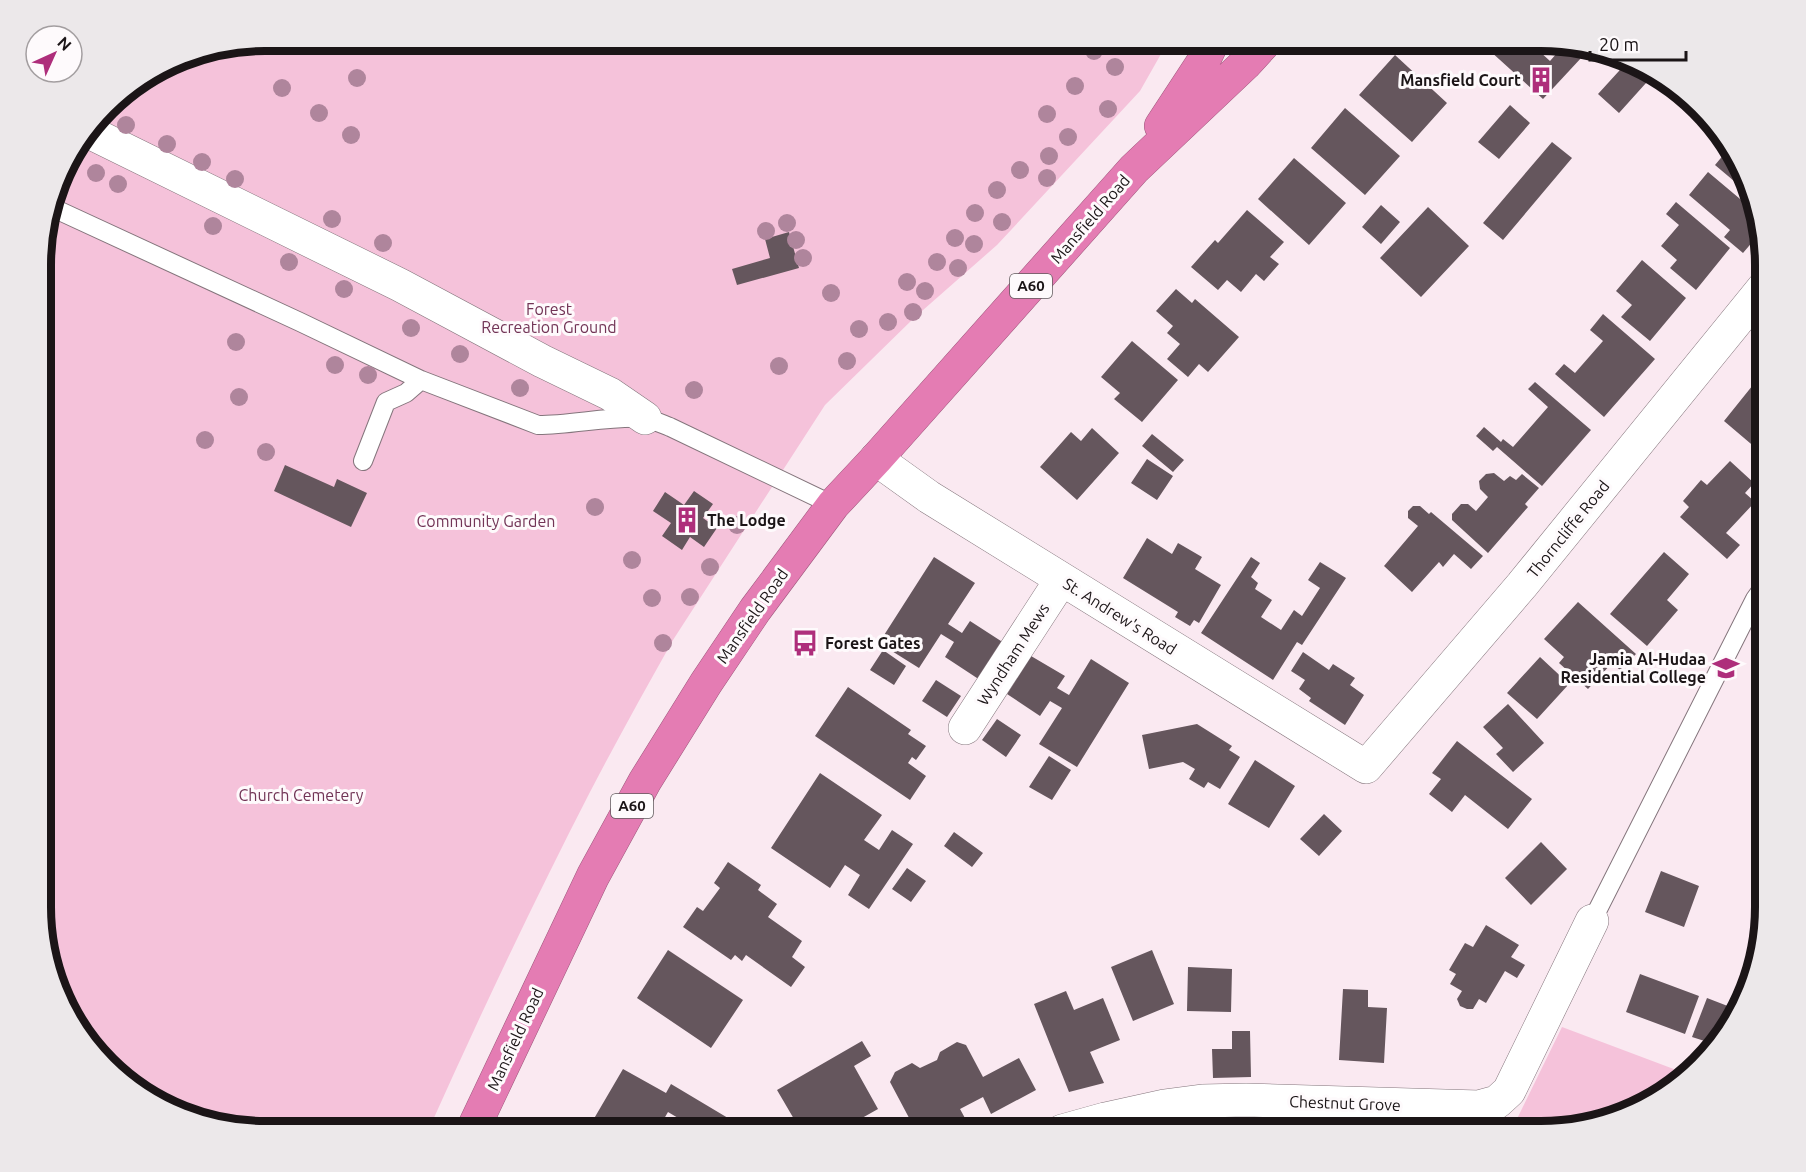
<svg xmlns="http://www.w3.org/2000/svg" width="1806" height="1172" viewBox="0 0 1806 1172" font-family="Ubuntu,sans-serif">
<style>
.green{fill:#f5c2da}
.building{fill:#65565d}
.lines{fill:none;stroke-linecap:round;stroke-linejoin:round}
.lane-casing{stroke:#84757c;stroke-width:20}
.street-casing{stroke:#84757c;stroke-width:34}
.highway-casing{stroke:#9e587c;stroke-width:34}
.lane{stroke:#fff;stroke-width:18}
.street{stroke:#fff;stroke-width:33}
.highway{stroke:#e47cb3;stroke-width:33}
.tree{fill:#af859c}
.labels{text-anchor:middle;stroke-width:6;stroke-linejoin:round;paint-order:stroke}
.shield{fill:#fefafc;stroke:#5f5a5c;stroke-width:1.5}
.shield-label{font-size:15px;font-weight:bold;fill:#1b1517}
.poi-label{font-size:16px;font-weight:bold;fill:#1b1517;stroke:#fefafc;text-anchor:end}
.street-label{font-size:16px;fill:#1b1517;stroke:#fefafc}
.park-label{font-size:16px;fill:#723456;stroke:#fefafc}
.rim{fill:none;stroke:#1b1517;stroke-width:8}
</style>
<rect width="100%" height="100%" fill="#fae9f1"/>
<path class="green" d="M265,41H1166L1161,54L1140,91L997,245L914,318L825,405L673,640C645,690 617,740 590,792C533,903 479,1017 428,1131H265L193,1120L140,1093L71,1020L42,936V236L64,165L117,96L179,57Z
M1562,1027L1679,1071L1681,1075L1653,1102L1555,1131H1513V1127Z"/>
<path class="building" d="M1479,41H1528L1550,61L1565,44L1570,45L1582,57L1543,99Z
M1395,55L1447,103L1412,142L1359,95Z
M1629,60L1655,73L1619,113L1598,94Z
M1510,105L1530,123L1499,159L1478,142Z
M1345,108L1400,156L1365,195L1311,148Z
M1552,142L1572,158L1503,240L1483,223Z
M1730,147L1736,153L1747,192L1715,165Z
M1294,158L1346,203L1309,245L1258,199Z
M1708,172L1752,209L1749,213L1755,219L1760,233L1743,253L1724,237L1730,230L1689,195Z
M1676,202L1730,248L1696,290L1670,268L1677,260L1661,246L1679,225L1666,214Z
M1381,205L1400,222L1381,244L1362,227Z
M1428,207L1469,246L1421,297L1380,258Z
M1247,210L1284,242L1270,257L1279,264L1264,281L1256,274L1241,292L1227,280L1218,290L1191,267L1215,240L1218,243Z
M789,232L799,268L737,285L732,269L770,258L765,239Z
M1642,260L1686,298L1650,341L1621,317L1632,305L1616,291Z
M1176,289L1192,303L1195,299L1239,337L1208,372L1199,364L1188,377L1167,359L1180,344L1167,333L1173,326L1156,311Z
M1603,314L1655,359L1604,417L1555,374L1564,364L1575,373L1603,341L1590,330Z
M1132,341L1178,380L1142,422L1114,399L1120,393L1101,377Z
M1765,370V440L1757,449L1724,421Z
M1535,382L1591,430L1542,486L1497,447L1493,451L1476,436L1484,427L1501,442L1503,439L1513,447L1548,407L1528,389Z
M1092,428L1119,453L1077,500L1040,467L1071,432L1081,441Z
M1152,434L1184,460L1173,472L1142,446Z
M1147,459L1173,476L1157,500L1131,483Z
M1730,461L1754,483L1745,493L1755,502L1726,533L1740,545L1727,559L1680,517L1689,507L1683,501L1701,480L1707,485Z
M285,465L334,487L337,479L367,493L351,527L274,491Z
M1494,473L1504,481L1510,476L1516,480L1522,474L1539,488L1525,504L1528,507L1488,553L1452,520V514L1461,504H1468L1476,511L1488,497L1480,489L1479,481L1486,474Z
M694,491L713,504L703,518L717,528L704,547L690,537L682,550L662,536L671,523L653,511L665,492L684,505Z
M1413,506H1420L1429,514L1431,512L1483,556L1471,569L1454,554L1443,567L1439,562L1412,592L1384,566L1418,526L1408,518V511Z
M1147,538L1172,554L1178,543L1202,557L1195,569L1221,585L1199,623L1194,620L1190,626L1175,617L1178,612L1123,578Z
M1664,552L1689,574L1667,600L1678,610L1647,646L1610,614Z
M934,557L975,583L948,624L962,633L970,621L1004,643L980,680L945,657L954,642L941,634L919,668L879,643Z
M1251,557L1260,563L1251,577L1258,583L1255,589L1272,600L1261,617L1281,630L1294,610L1302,616L1320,588L1308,580L1320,562L1346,578L1302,645L1297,642L1273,680L1201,633Z
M1578,602L1636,654L1620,670L1612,663L1588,689L1559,663L1564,657L1544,639Z
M883,650L906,666L894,685L870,670Z
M1303,652L1329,670L1333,664L1355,678L1350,685L1364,695L1345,725L1309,701L1311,698L1299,689L1305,680L1291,671Z
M1031,656L1065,676L1057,688L1069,695L1091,659L1129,683L1077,767L1039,744L1062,708L1050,701L1040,716L1007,694Z
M1540,657L1569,684L1537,719L1507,693Z
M936,680L961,696L947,717L922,701Z
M848,687L911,730L908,734L926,746L916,760L912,757L908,763L926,776L910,800L815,736Z
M1508,704L1544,743L1513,772L1496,754L1503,748L1483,727Z
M997,719L1021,735L1006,757L982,740Z
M1197,724L1232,746L1229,750L1240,757L1220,789L1208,782L1204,788L1189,779L1195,769L1183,762L1149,769L1142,735Z
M1457,741L1532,799L1508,829L1465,795L1452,812L1429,794L1441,779L1432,773Z
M1049,756L1071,770L1052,800L1029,787Z
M1255,760L1295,786L1269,828L1228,804Z
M820,773L882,815L864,840L879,850L892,830L913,844L869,909L848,895L860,875L845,865L830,888L771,848Z
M1324,814L1342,831L1319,856L1300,839Z
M954,832L983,853L972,867L944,846Z
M1541,842L1567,869L1531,905L1505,878Z
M728,862L761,885L758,890L777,904L768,917L802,941L792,957L805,967L791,987L746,955L742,961L735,955L731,960L683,927L697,907L703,911L720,888L714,883Z
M907,868L926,881L911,902L892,889Z
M1661,871L1699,886L1684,927L1645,912Z
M1486,925L1519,945L1511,957L1525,965L1517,978L1505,971L1486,1003L1479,999L1473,1009H1467L1460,1006L1457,999L1462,991L1450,984L1456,974L1449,970L1465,943L1473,947Z
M668,950L743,1000L711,1048L637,998Z
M1152,950L1174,1004L1133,1021L1111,967Z
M1188,967L1232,969L1231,1012L1187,1011Z
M1640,974L1699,996L1685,1034L1626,1012Z
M1343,989L1368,990V1007L1387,1008L1384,1063L1339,1060Z
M1066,991L1074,1010L1103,998L1120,1040L1090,1052L1104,1083L1069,1092L1034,1004Z
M1707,998L1738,1010L1727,1032L1714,1044L1692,1037Z
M1232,1031H1250L1251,1077L1213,1078L1212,1049H1232Z
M862,1041L871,1056L854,1066L878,1109L839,1131H818L815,1126L805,1131H801L777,1090Z
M957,1042L966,1045L983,1077L1019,1058L1036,1090L991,1114L983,1097L960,1109L972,1131H945L939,1121L920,1131H916L890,1082L895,1072L912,1063L920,1068L937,1060L940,1052Z
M623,1069L666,1093L671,1084L738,1124L734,1131H700L668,1112L657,1131H607L592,1122Z"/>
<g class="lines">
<g class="lane-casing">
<path id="lane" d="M51,207L300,322L421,380L538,425C573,425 608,416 643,418C652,419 662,424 670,427L833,505
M363,461L386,402L406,393L421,380
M1592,921L1755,599L1765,585"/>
</g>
<g class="street-casing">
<path id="street" d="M89,132L400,285L542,361L610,394L645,418
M876,459L929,497L1366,767L1522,585L1765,286
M965,728L1061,580
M1062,1131L1105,1119L1164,1106L1202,1101L1246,1100L1479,1107L1497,1102L1509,1091L1592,921"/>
</g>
<g class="highway-casing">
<path id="highway" d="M1161,126L1203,62L1213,41
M472,1131L593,876L645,781L706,683L755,610L833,505L876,459L1134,169L1245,64L1266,41"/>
</g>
<use href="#lane" class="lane"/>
<use href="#street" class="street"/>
<use href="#highway" class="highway"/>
</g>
<g class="tree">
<circle cx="1094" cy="51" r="9"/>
<circle cx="1115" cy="67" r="9"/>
<circle cx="357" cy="78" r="9"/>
<circle cx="1075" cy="86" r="9"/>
<circle cx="282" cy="88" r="9"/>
<circle cx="1108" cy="109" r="9"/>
<circle cx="319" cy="113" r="9"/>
<circle cx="1047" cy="114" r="9"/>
<circle cx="126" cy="125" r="9"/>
<circle cx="351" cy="135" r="9"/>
<circle cx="1068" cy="137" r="9"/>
<circle cx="167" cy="144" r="9"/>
<circle cx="1049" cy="156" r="9"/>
<circle cx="202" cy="162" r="9"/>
<circle cx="1020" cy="170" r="9"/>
<circle cx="96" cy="173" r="9"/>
<circle cx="1047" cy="178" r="9"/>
<circle cx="235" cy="179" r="9"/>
<circle cx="118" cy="184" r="9"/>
<circle cx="997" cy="190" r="9"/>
<circle cx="975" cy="213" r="9"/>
<circle cx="332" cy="219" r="9"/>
<circle cx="1002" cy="222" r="9"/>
<circle cx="787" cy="223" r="9"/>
<circle cx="213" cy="226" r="9"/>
<circle cx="766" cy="231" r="9"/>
<circle cx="955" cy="238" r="9"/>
<circle cx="796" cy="240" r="9"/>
<circle cx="383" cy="243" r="9"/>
<circle cx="974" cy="244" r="9"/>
<circle cx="803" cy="258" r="9"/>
<circle cx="289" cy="262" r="9"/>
<circle cx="937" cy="262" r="9"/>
<circle cx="958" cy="268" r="9"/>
<circle cx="907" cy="282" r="9"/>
<circle cx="344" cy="289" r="9"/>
<circle cx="925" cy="291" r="9"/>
<circle cx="831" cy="293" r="9"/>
<circle cx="913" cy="312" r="9"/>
<circle cx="888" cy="322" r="9"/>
<circle cx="411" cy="328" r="9"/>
<circle cx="859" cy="329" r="9"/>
<circle cx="236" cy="342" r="9"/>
<circle cx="460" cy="354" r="9"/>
<circle cx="847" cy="361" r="9"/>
<circle cx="335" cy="365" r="9"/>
<circle cx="779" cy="366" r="9"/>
<circle cx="368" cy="375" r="9"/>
<circle cx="520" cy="388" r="9"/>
<circle cx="694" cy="390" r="9"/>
<circle cx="239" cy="397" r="9"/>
<circle cx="205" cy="440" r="9"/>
<circle cx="266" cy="452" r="9"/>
<circle cx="595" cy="507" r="9"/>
<circle cx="737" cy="525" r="9"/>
<circle cx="632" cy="560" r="9"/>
<circle cx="710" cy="567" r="9"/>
<circle cx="690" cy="597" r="9"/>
<circle cx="652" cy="598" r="9"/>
<circle cx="663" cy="643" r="9"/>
</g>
<defs>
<g id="building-bare" transform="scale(2.07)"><path d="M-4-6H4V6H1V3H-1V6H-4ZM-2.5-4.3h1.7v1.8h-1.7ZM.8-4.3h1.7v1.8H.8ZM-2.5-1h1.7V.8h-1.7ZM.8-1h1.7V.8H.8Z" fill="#ae2e7b" stroke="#fefafc" stroke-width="2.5" paint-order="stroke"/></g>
<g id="bus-bare" transform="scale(2.07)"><path d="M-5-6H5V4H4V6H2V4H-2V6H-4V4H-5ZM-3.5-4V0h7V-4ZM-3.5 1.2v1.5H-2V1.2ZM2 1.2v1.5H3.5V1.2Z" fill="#ae2e7b" stroke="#fefafc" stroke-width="2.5" paint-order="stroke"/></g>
<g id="school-bare" transform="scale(2.07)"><path d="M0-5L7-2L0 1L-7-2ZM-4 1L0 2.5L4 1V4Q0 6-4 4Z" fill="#ae2e7b" stroke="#fefafc" stroke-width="2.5" paint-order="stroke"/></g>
</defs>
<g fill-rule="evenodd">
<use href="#building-bare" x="1541" y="80"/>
<use href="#building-bare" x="687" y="520"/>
<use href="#bus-bare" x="805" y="643"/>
<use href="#school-bare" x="1726" y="668"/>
</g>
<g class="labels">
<g class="shield">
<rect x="1010" y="274" width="42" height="24" rx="4.5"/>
<rect x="611" y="794" width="42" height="24" rx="4.5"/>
</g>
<g class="shield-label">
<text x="1031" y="291">A60</text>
<text x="632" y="811">A60</text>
</g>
<g class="poi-label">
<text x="1521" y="86">Mansfield Court</text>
<text x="707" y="526" text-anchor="start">The Lodge</text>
<text x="825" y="649" text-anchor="start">Forest Gates</text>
<text x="1706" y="665">Jamia Al-Hudaa<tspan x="1706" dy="18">Residential College</tspan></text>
</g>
<g class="street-label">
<text transform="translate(1090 219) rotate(-49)" y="6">Mansfield Road</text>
<text transform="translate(1568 529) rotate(-51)" y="6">Thorncliffe Road</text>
<text transform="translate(752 616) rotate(-55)" y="6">Mansfield Road</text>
<text transform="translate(1120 616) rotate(32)" y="6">St. Andrew's Road</text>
<text transform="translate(1013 654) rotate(-57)" y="6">Wyndham Mews</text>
<text transform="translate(515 1039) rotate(-65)" y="6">Mansfield Road</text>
<text transform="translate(1345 1103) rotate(2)" y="6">Chestnut Grove</text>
</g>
<g class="park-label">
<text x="549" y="315">Forest<tspan x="549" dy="18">Recreation Ground</tspan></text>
<text x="486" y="527">Community Garden</text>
<text x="301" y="801">Church Cemetery</text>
</g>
</g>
<path d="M0 0H1806V1172H0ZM265 51H1541A214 214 0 0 1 1755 265V907A214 214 0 0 1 1541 1121H265A214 214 0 0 1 51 907V265A214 214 0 0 1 265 51Z" fill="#ece8ea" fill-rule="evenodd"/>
<path class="rim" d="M265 51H1541A214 214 0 0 1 1755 265V907A214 214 0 0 1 1541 1121H265A214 214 0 0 1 51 907V265A214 214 0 0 1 265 51Z"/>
<g transform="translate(54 54) rotate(45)"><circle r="28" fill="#fefafc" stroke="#a39ea0" stroke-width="1.5"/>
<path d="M0-4.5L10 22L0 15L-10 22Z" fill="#ae2e7b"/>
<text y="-9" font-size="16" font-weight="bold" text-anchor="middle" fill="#1b1517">N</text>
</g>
<path d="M1590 51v9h96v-9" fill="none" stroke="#1b1517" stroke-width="3"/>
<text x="1599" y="51" font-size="18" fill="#1b1517" stroke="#fefafc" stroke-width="4.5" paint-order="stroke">20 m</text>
</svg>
